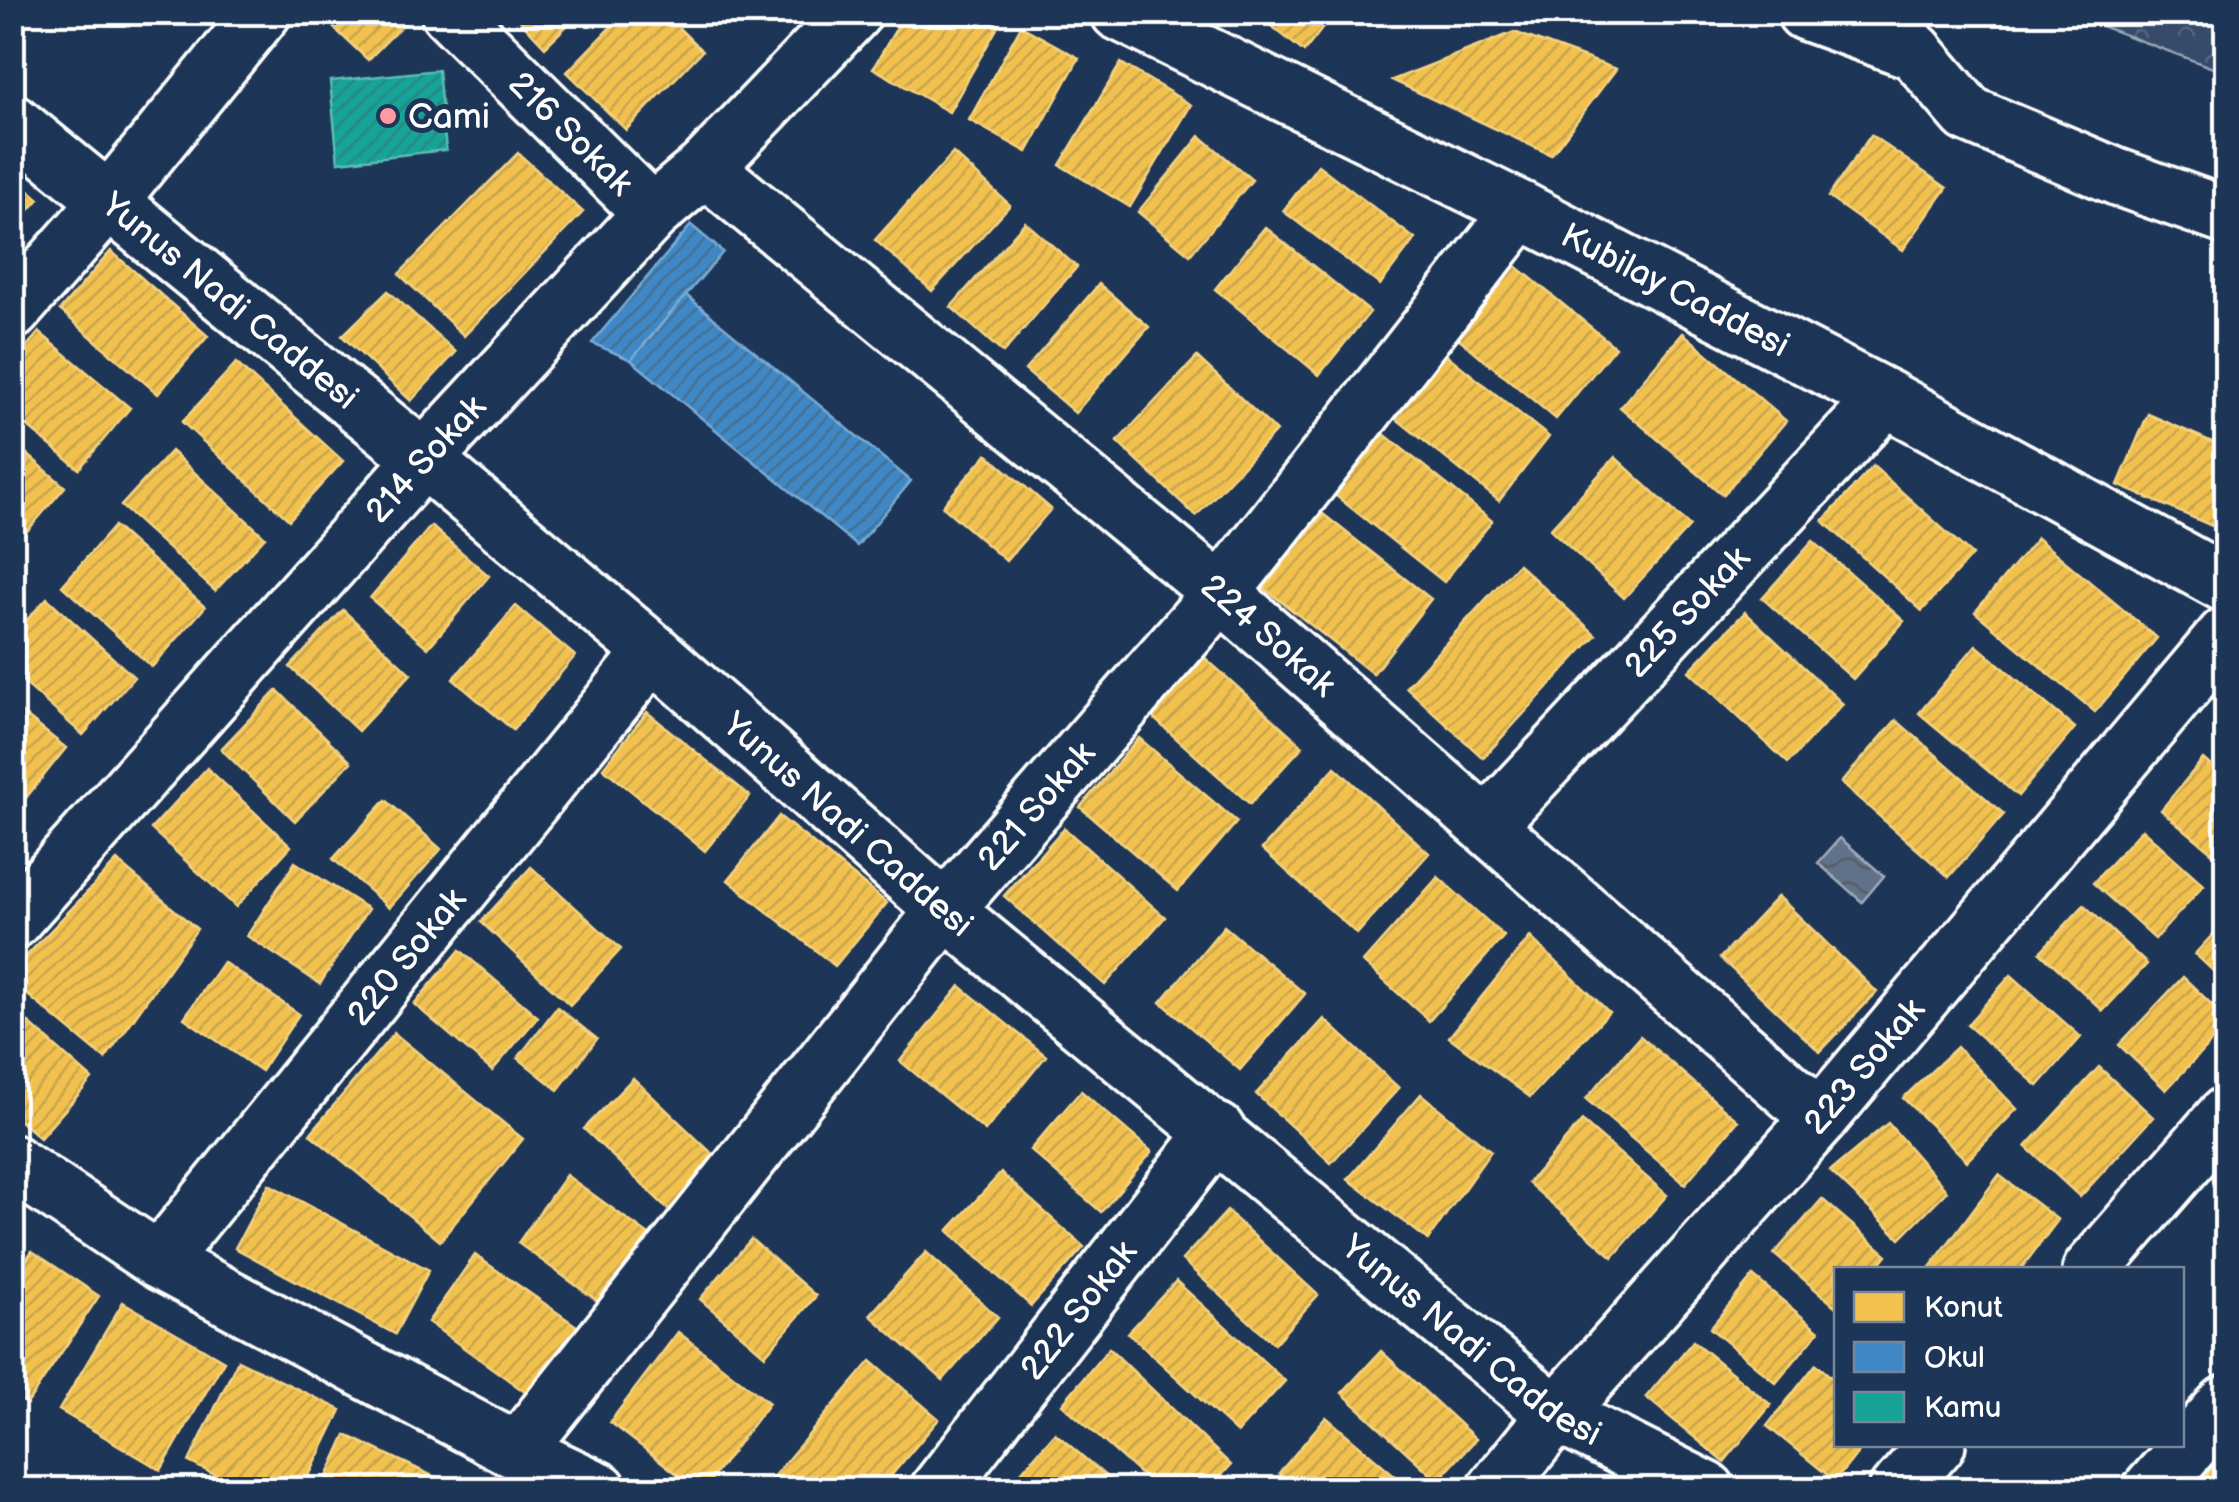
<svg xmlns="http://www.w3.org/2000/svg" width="2239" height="1502" viewBox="0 0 2239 1502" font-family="'Balsamiq Sans',sans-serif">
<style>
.forest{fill:url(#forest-crowns);stroke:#9aa5b4;stroke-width:2.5}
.water{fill:url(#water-waves);stroke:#a0aab8;stroke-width:2.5}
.homes{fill:url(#homes-hatch);stroke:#f6d483;stroke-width:2.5}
.schools{fill:url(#schools-hatch);stroke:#79acd6;stroke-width:2.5}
.public{fill:url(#public-hatch);stroke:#5dbfb7;stroke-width:2.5}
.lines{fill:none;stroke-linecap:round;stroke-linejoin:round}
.minor-casing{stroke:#fff;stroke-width:62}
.minor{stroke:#1d3557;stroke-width:55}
.poi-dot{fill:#ff9aa2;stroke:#1d3557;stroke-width:4}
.labels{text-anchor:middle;stroke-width:10;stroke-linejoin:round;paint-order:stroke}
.poi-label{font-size:35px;fill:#fff;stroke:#1d3557;text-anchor:start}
.street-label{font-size:35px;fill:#fff;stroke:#1d3557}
</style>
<defs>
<pattern id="forest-crowns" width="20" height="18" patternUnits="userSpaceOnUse" patternTransform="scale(2.5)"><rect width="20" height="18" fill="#364b69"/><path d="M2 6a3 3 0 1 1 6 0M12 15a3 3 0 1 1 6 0" fill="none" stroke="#546680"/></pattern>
<pattern id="water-waves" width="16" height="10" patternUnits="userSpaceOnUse" patternTransform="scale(2.5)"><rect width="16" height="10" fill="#617289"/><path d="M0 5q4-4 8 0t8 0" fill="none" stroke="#555d67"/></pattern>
<pattern id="homes-hatch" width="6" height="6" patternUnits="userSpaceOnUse" patternTransform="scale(2.5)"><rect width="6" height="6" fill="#f2c14e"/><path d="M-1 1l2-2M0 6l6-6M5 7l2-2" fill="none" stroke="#c8a44e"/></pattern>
<pattern id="schools-hatch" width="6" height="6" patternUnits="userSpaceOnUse" patternTransform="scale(2.5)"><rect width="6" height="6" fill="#3f88c5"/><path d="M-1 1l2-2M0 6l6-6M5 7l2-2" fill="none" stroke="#447095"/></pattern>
<pattern id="public-hatch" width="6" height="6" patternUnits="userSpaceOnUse" patternTransform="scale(2.5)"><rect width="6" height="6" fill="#17a398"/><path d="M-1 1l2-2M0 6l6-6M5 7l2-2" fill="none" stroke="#278981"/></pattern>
</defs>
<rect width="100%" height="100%" fill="#1d3557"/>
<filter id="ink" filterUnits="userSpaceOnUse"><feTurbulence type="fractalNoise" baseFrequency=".01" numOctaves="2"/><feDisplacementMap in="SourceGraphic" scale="20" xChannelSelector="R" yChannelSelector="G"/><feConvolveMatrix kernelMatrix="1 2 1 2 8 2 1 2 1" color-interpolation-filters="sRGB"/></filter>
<g filter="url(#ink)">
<path class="forest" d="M2067,13H2226V73Z"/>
<path class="water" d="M1840,838L1884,876L1862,902L1818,863Z"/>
<path class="homes" d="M406,12L410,17L368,60L318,13Z
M512,12H581L545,47Z
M625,12H663L702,51L626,130L567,72Z
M906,12H977L999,25L949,112L873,68Z
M1254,12H1335L1304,52Z
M1021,26L1079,58L1027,152L969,120Z
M1514,32L1616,69L1551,155L1392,80Z
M1121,63L1191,105L1130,207L1060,165Z
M1871,135L1947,188L1903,250L1828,197Z
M1200,136L1252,180L1190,255L1138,212Z
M518,153L583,212L464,336L399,274Z
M953,153L1010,205L932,291L875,240Z
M1318,165L1415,239L1380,285L1283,211Z
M12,175L39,199L12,229Z
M1025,222L1077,267L1003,353L951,307Z
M1265,227L1370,312L1319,375L1215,289Z
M111,251L208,336L158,394L60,310Z
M1510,261L1615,347L1556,419L1451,332Z
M1099,284L1149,327L1075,413L1025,370Z
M388,291L456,352L411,401L342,336Z
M39,332L130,408L79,469L12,414V364Z
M1683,333L1786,421L1723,495L1620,407Z
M1438,348L1549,437L1499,501L1388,412Z
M1197,357L1276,431L1196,516L1117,442Z
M236,363L343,461L289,520L182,422Z
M2148,414L2226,448V532L2118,485Z
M1379,430L1492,521L1444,582L1330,491Z
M12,441L65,487L16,544L12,541Z
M171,451L265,537L215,591L121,506Z
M987,454L1051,509L1006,561L942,506Z
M1615,457L1690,526L1624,598L1550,529Z
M1873,466L1972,555L1922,611L1823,521Z
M1323,514L1431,599L1373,674L1264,588Z
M114,526L205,607L152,667L62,586Z
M431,526L489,576L428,648L370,598Z
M2037,538L2157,638L2095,712L1975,612Z
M1813,541L1904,621L1853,679L1762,598Z
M1518,564L1596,635L1483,758L1406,687Z
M47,598L134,677L83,735L12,672V636Z
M516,606L575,656L513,730L453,679Z
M343,610L411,674L358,731L290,667Z
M1745,612L1843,704L1788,763L1689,671Z
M1976,645L2075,728L2018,796L1919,713Z
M1204,657L1303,746L1250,804L1151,716Z
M277,690L351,762L295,821L221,749Z
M12,705L66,748L25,799L12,789Z
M647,712L750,796L705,851L603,768Z
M1896,720L2004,814L1949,877L1841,783Z
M1139,738L1237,822L1178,891L1080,807Z
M2203,759L2226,779V864L2161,810Z
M1335,767L1429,853L1357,934L1262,849Z
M207,768L291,846L236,907L151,829Z
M386,800L441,849L389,908L333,859Z
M779,816L887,903L835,966L728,880Z
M1064,828L1165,917L1105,985L1004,896Z
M2142,829L2204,885L2155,939L2093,883Z
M117,861L197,929L105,1059L12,982V971Z
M295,862L368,909L320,984L247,936Z
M531,867L621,949L570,1005L481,922Z
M1438,877L1504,936L1429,1021L1363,962Z
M1778,896L1877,992L1820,1052L1720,958Z
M2084,905L2147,964L2103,1011L2040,952Z
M2226,920V983L2195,954Z
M1224,926L1305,994L1240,1070L1161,1002Z
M1530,937L1609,1012L1530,1097L1449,1037Z
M460,950L538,1017L492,1071L414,1004Z
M223,962L299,1014L261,1071L184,1018Z
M2011,975L2081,1037L2038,1086L1967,1025Z
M2183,977L2226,1018V1026L2166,1090L2119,1045Z
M960,986L1046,1056L985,1131L900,1061Z
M557,1007L597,1039L558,1090L518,1058Z
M12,1008L92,1079L40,1138L12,1114Z
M1324,1019L1399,1088L1331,1163L1256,1094Z
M394,1033L523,1139L440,1241L310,1134Z
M1640,1036L1738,1121L1685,1184L1586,1099Z
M1957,1047L2017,1109L1967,1161L1903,1098Z
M2099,1067L2153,1117L2080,1197L2026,1147Z
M633,1078L721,1162L672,1213L584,1129Z
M1081,1091L1152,1152L1101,1212L1030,1150Z
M1421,1094L1491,1151L1428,1240L1348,1179Z
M1582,1121L1667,1195L1613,1257L1528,1183Z
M1888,1123L1947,1191L1900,1238L1830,1171Z
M1001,1173L1084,1247L1031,1306L948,1231Z
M566,1175L649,1235L600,1303L518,1243Z
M1999,1175L2058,1220L2020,1270H1928Z
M269,1184L429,1270L395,1334L235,1248Z
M1822,1199L1887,1255L1875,1270H1836V1307L1774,1254Z
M1227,1211L1318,1295L1274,1344L1182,1260Z
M751,1239L816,1296L765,1355L700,1299Z
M32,1251L99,1296L27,1404L12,1395V1280Z
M926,1252L998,1317L943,1380L870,1315Z
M475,1255L588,1334L539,1402L428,1322Z
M1753,1276L1819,1331L1776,1383L1710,1328Z
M1176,1281L1285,1381L1237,1433L1128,1333Z
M123,1302L224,1361L161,1470L59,1410Z
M678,1332L769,1403L703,1490H698L610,1422Z
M1693,1341L1771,1405L1724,1462L1646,1397Z
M1109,1348L1231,1465L1208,1490H1158L1062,1404Z
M1381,1351L1476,1439L1438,1481L1342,1393Z
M238,1360L341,1410L302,1490H245L189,1462Z
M871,1361L939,1419L879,1490H762Z
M1816,1364L1836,1381V1444H1865L1835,1481L1767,1426Z
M1326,1417L1412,1490H1299L1279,1473Z
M1055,1433L1122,1490H1013L1009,1486Z
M346,1435L462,1490H321Z
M2216,1462L2226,1470V1490H2195Z"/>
<path class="schools" d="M691,225L723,252L631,360L592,343Z
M686,295L911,481L857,546L631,360Z"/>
<path class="public" d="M438,70L446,150L338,162L330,81Z"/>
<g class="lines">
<g class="minor-casing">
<g id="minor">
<path id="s1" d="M449,12L652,213"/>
<path id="s2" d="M1119,12L1521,210L1886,398L2226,584"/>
<path d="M1805,12L1916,52"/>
<path d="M1881,12L1968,114L2117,177L2226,216"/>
<path id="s3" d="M12,122L424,459L653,652L945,910L1556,1414L1707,1490"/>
<path id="s4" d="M705,168L1221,593L1820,1118"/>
<path d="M12,311L109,201L263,12"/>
<path id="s5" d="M1487,825L1886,398"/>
<path id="s6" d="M12,921L424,459L652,213L705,168L854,12"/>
<path d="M12,1163L159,1261L517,1451L599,1490"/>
<path id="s7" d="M159,1261L653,652"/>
<path d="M2091,1270L2226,1115"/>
<path id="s8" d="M517,1451L945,910L1221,593L1521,210"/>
<path id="s9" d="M938,1490L1217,1131"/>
<path id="s10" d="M1495,1490L1556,1414L1820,1118L2226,635"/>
<path d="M1897,1490L1937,1444"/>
<path d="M2151,1490L2226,1404"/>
</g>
</g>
<use href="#minor" class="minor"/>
</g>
</g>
<circle class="poi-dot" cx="388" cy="116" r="10"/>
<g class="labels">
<g class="poi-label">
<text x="408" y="128">Cami</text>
</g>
<g class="street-label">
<text dy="12" stroke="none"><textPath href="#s1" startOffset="172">216 Sokak</textPath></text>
<text dy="12" stroke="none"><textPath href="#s2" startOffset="622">Kubilay Caddesi</textPath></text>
<text dy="12" stroke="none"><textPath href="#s3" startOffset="282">Yunus Nadi Caddesi</textPath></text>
<text dy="12" stroke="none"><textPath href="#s6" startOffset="620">214 Sokak</textPath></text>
<text dy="12" stroke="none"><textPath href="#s5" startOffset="292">225 Sokak</textPath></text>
<text dy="12" stroke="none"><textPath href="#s4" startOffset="732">224 Sokak</textPath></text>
<text dy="12" stroke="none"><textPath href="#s8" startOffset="828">221 Sokak</textPath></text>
<text dy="12" stroke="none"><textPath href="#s3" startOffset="1092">Yunus Nadi Caddesi</textPath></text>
<text dy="12" stroke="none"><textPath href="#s7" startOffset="392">220 Sokak</textPath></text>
<text dy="12" stroke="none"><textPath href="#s10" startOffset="562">223 Sokak</textPath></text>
<text dy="12" stroke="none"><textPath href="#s9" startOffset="228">222 Sokak</textPath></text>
<text dy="12" stroke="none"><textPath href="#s3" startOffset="1902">Yunus Nadi Caddesi</textPath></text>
</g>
</g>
<rect width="2239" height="1502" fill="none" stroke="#1d3557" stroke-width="50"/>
<rect x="25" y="25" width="2189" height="1452" fill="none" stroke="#fff" stroke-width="4" filter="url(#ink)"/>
<rect x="1834" y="1267" width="350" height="180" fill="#1d3557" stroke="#77869a" stroke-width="2.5"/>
<rect x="1854" y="1292" width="50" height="30" fill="#f2c14e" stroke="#77869a" stroke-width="2.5"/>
<text x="1924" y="1317" font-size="30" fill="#ffffff">Konut</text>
<rect x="1854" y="1342" width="50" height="30" fill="#3f88c5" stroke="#77869a" stroke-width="2.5"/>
<text x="1924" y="1367" font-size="30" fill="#ffffff">Okul</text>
<rect x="1854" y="1392" width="50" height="30" fill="#17a398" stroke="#77869a" stroke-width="2.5"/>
<text x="1924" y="1417" font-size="30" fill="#ffffff">Kamu</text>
</svg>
